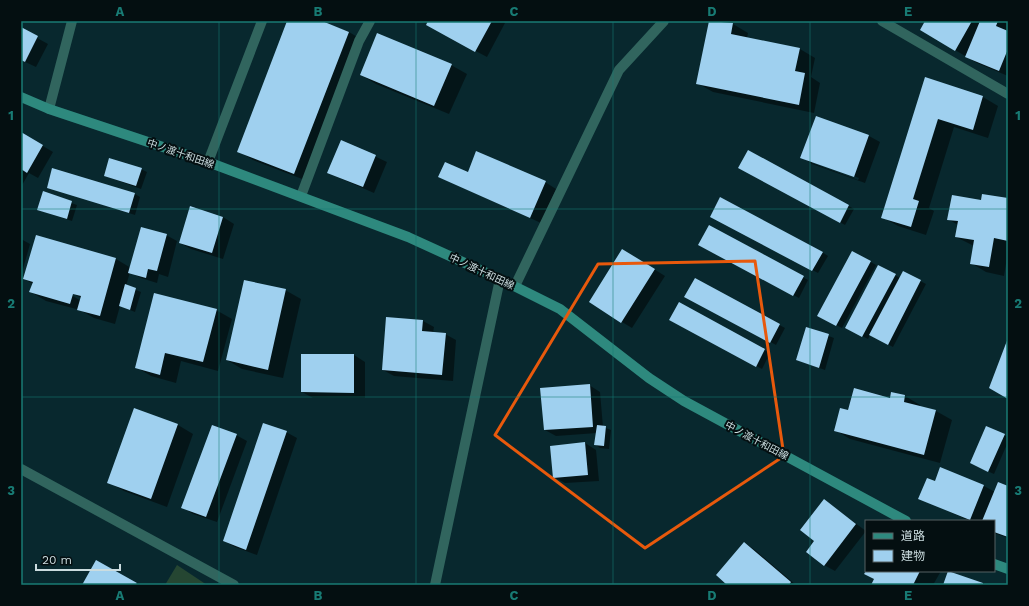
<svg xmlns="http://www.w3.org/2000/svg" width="1029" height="606" viewBox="0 0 1029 606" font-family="'Work Sans','Noto Sans JP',sans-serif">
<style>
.green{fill:#254632}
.shadow{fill:#0007;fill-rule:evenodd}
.building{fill:#9fd0ef}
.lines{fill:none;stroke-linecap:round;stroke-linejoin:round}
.lane{stroke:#31655e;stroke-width:10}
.street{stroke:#31655e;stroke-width:10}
.secondary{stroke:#2e897e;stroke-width:10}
.marked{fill:none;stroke:#e8590c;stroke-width:3;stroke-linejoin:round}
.grid{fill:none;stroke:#187b74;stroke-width:1;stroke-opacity:0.55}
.labels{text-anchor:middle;stroke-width:4;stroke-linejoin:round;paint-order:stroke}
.street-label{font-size:10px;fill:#cbdcdf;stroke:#040f11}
.neatline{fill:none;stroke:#187b74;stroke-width:1.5}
.grid-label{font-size:13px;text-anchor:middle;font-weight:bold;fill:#187b74}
</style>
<rect width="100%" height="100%" fill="#08282e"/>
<path class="green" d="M177,565L207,585H165Z"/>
<path class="shadow" d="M288,21H320L349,32L364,41L310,182L253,160L238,151Z
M429,21H502L505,23L487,57L438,31Z
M710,21L733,24L748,33L747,38L800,49L815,58L811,77L820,83L814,113L713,92L697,83Z
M926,21L1008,22V76L977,63L921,30Z
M21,29L48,44L36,67L21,60Z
M451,65L467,74L449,114L376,84L361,75Z
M926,79L983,97L998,106L988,138L954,127L929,208L934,211L926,235L898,226L882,217Z
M816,117L869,136L880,142L865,183L812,164L802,157ZM812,161L859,178L858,180L812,163Z
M21,133L53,152L38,178L29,173L21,187Z
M342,141L387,162L374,193L328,173Z
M748,152L854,209L845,225L740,168Z
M141,169L147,172L141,189L105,176Z
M468,173L545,182L556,189L541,223L440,177Z
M48,187L135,194L140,197L135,215Z
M43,193L77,205L72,221L38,210Z
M1008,199V252L1004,276L986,272L971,263L974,246L956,237L958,225L948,219Z
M191,207L223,217L234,224L223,259L191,249L180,243Z
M717,219L822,252L828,256L818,273Z
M709,226L808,280L799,298L699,245Z
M166,235L177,241L168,277L159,274L157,283L141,278L130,272L126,286L141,292L135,312L120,306L115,324L94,318L80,310L46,301L31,292L33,284L24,279L37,236L116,259L131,268ZM69,291L81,298V301L68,293Z
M21,239L30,244L21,276Z
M853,252L876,265L842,328L818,316Z
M633,256L665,276L632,328L622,322Z
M878,266L900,278L903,272L926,284L893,347L870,335L868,339L852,331Z
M695,279L785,328L776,345L686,296Z
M285,290L301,299L283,378L242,369L227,360Z
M679,304L770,353L762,369L670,320Z
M216,310L232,319L218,371L181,361L176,383L151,376L136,367Z
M423,321L434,327L433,333L445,334L456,340L453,381L394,376L383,370Z
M807,328L834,338L825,370L797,360Z
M302,355H354L365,362V398H313L302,392Z
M589,385L600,392L603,427L611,430L609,449L600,448L595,444L597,433L556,436L545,430Z
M905,396L920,405V407L936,411L952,420L940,463L850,439L835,430L848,412Z
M135,410L178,425L193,434L167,507L124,491L108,482Z
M286,432L297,438L257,555L235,547L224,541Z
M236,435L247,441L217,522L193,514L182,507Z
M1004,435L1008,437V442L994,474L976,466Z
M585,443L596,450L599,481L565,483L554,477Z
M935,482L984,486L995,492L1008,487V538L994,533V521H970L919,498Z
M825,501L866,531L835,571L824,565L815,541Z
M745,543L755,550L796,585H729Z
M867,571H941L933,585H872L875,579Z"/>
<path class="building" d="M287,21H322L349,32L294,174L237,152Z
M428,21H492L475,52L426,25Z
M709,21L733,23L731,34L800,48L795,71L805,73L799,105L696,84Z
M925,21H972L955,51L920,30Z
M980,21H998L996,26L1008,31V49L999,71L965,57Z
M21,27L38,36L25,62L21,60Z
M377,33L452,64L434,106L360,75Z
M925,77L983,96L973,130L938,119L913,199L919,201L911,227L881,218Z
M816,116L869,135L854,177L800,158Z
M21,132L43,145L27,173L21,169Z
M341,140L376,155L363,187L327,173Z
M748,150L849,205L840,223L738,168Z
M476,151L546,181L530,218L438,177L445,162L468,172Z
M109,158L142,168L136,186L104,176Z
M52,168L135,193L129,213L47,188Z
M43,191L72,201L67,219L37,210Z
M982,194L1008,198V241L994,238L989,267L970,264L974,240L955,237L958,221L947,220L952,195L981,200Z
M720,197L823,252L812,271L710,217Z
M190,206L223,217L212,253L179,243Z
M709,225L804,276L793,296L698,245Z
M141,227L167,234L157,271L148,269L146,278L128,273Z
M36,235L116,258L100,316L77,310L81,296L73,294L70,304L29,292L33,282L23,279Z
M622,249L655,269L621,323L589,302Z
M852,251L871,261L836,326L817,316Z
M878,265L896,274L862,337L845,328Z
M903,271L921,280L888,345L869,335Z
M695,278L780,324L770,343L684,297Z
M244,280L286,289L268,370L226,360Z
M125,284L136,288L130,310L119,306Z
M154,293L217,309L203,362L165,353L160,375L135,368Z
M679,302L765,349L756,367L669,320Z
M386,317L423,320L422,331L446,333L442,375L382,370Z
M806,327L829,334L819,368L796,360Z
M1008,338V399L989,388Z
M301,354H354V393L301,392Z
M590,384L593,427L544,430L540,388Z
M854,388L890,398L891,392L905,395L904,402L936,410L924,455L834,431L840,408L848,410Z
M134,408L178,424L151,499L107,483Z
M263,423L287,431L246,550L223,541Z
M212,425L237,434L206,517L181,508Z
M597,425L606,426L604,446L594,445Z
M986,426L1005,434L988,472L970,463Z
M585,442L588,475L553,478L550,446Z
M940,467L984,485L970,520L918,499L927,478L935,481Z
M998,482L1008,486V537L994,532V521H982Z
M824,499L856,524L824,566L806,552L814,541L800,530Z
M744,542L791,582L789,585H727L716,575Z
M96,560L137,583L135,585H82Z
M866,571H920L913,585H871L874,579L864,574Z
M948,571L983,583V585H943Z"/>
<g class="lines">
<path class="lane" d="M208,162L262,21
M301,196L359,41L370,21"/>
<path class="street" d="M882,21L1008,94
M49,109L72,21
M515,286L619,70L664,21
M21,469L234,585
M435,585L500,279"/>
<path class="secondary" d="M21,97L49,109L208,162L408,237L500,279L560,309L649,378L684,401L906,521
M994,564L1008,569"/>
</g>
<path class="marked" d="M755,261L784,456L645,548L495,435L598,264Z"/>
<path class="grid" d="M219,21V585M416,21V585M613,21V585M810,21V585M21,209H1008M21,397H1008"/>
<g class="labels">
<g class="street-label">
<text transform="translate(181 153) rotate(19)" y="4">中ノ渡十和田線</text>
<text transform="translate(482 271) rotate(25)" y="4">中ノ渡十和田線</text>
<text transform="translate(757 440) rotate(28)" y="4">中ノ渡十和田線</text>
</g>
</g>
<rect width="1029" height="606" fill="none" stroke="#040f11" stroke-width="44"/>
<rect x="865" y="520" width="130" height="52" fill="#040f11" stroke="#546163"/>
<rect x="873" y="533" width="20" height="6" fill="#2e897e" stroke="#546163"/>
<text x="901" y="540" font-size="12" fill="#cbdcdf">道路</text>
<rect x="873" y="550" width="20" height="12" fill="#9fd0ef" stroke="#546163"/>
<text x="901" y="560" font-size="12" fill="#cbdcdf">建物</text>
<path d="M36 564v6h84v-6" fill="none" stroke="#cbdcdf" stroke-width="2"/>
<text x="42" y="564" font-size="12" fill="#cbdcdf" stroke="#040f11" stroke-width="3" paint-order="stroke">20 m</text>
<rect x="22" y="22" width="985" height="562" class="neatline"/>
<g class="grid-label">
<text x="120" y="16">A</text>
<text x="318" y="16">B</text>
<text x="514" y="16">C</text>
<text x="712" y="16">D</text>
<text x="908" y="16">E</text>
<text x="11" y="120">1</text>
<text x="1018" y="120">1</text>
<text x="11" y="308">2</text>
<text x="1018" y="308">2</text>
<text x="11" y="495">3</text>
<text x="1018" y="495">3</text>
<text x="120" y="600">A</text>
<text x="318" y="600">B</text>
<text x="514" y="600">C</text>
<text x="712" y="600">D</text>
<text x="908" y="600">E</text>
</g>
</svg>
